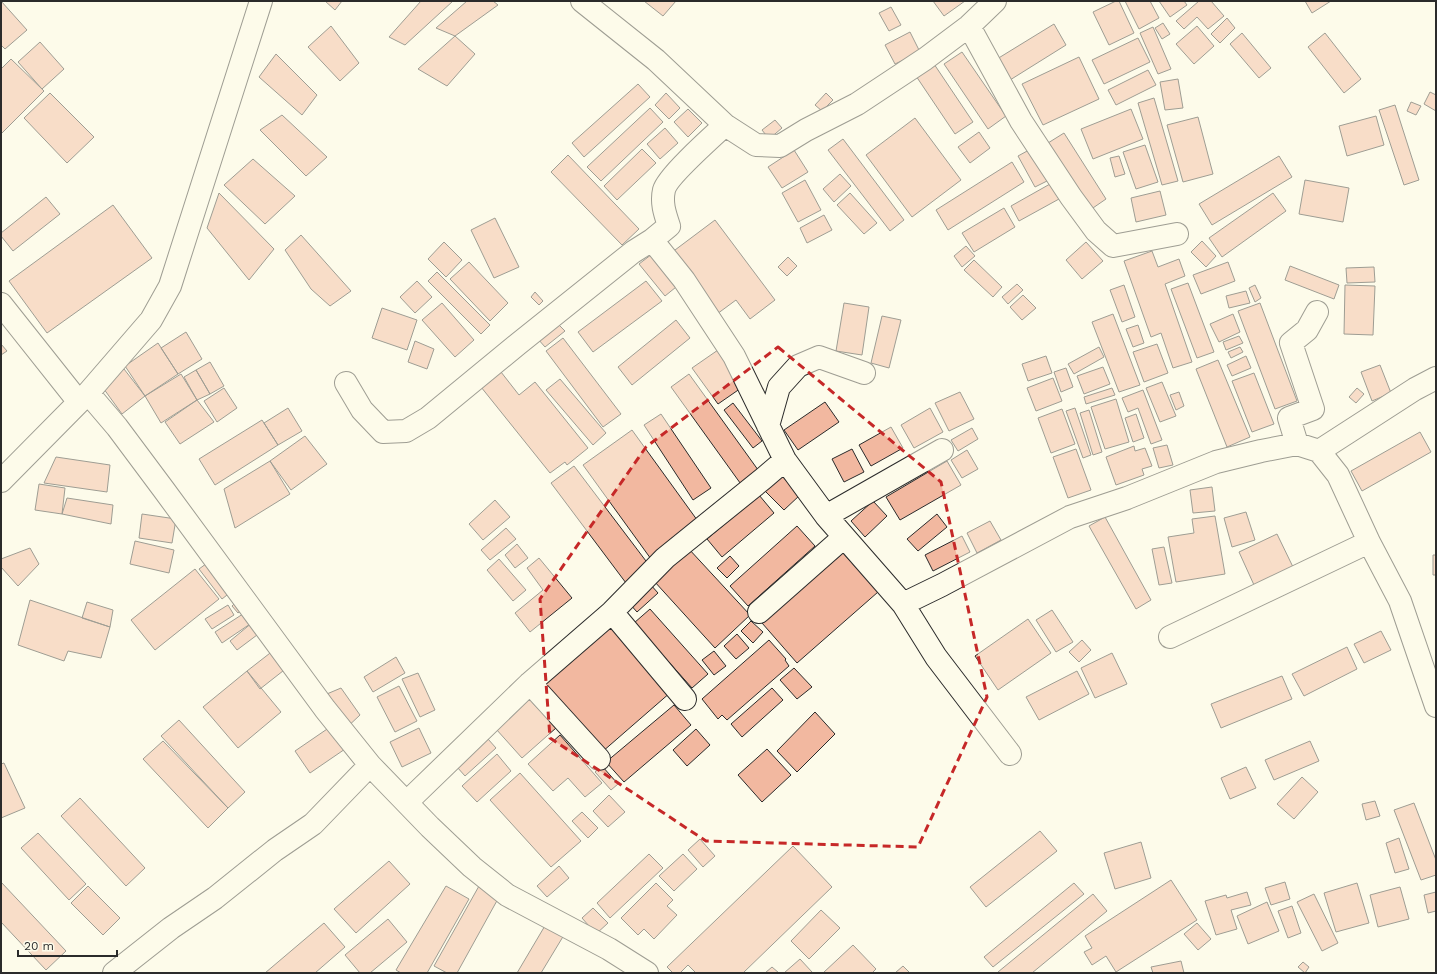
<svg xmlns="http://www.w3.org/2000/svg" width="1437" height="974" viewBox="0 0 1437 974" font-family="'Work Sans',sans-serif">
<style>
.building{fill:#f2b8a0;stroke:#2b2b2b}
.lines{fill:none;stroke-linecap:round;stroke-linejoin:round}
.minor-casing{stroke:#2b2b2b;stroke-width:24}
.minor{stroke:#fdfbea;stroke-width:22}
.marked{fill:none;stroke:#c62828;stroke-width:3;stroke-dasharray:8 5;stroke-linejoin:round}
</style>
<rect width="100%" height="100%" fill="#fdfbea"/>
<path class="building" d="M1,1L27,30L5,49L1,45Z
M325,1H342L335,10Z
M421,1H453L405,45L389,37Z
M467,1H493L498,5L455,36L436,28Z
M644,1H676L663,16Z
M933,1H965L944,16Z
M1116,1H1119L1134,33L1109,45L1093,12Z
M1125,1H1150L1159,18L1139,29Z
M1159,1H1184L1187,5L1170,17Z
M1199,1H1211L1224,16L1208,29L1197,17L1184,29L1176,21Z
M1305,1H1331L1312,13Z
M891,7L901,25L889,31L879,13Z
M1227,18L1235,28L1220,43L1211,34Z
M1163,23L1170,34L1162,39L1155,28Z
M1054,24L1066,45L1010,80L997,59Z
M331,26L359,63L340,81L308,47Z
M1197,26L1214,46L1194,64L1176,44Z
M1153,27L1171,69L1158,74L1140,33Z
M910,32L920,52L895,64L885,45Z
M1242,33L1271,68L1259,78L1230,44Z
M1325,33L1361,79L1344,93L1308,47Z
M455,36L475,54L447,86L418,69Z
M1138,38L1150,62L1104,84L1092,60Z
M40,42L64,69L42,89L18,62Z
M962,52L1006,116L988,129L944,64Z
M276,54L317,95L302,115L259,77Z
M1079,57L1099,99L1043,125L1022,84Z
M11,59L44,91L1,134V69Z
M934,64L973,122L955,134L916,76Z
M1148,70L1156,85L1116,105L1108,90Z
M1178,79L1183,108L1165,110L1160,82Z
M638,84L650,97L584,157L572,143Z
M1430,92L1436,95V111L1424,104Z
M50,93L94,137L67,163L24,118Z
M666,93L680,108L669,119L655,105Z
M826,93L833,100L822,111L815,105Z
M1154,98L1178,181L1162,185L1138,103Z
M1411,102L1421,106L1416,115L1407,111Z
M1395,105L1419,180L1404,185L1379,110Z
M650,108L663,122L601,181L587,167Z
M688,109L702,123L688,137L674,122Z
M1131,109L1143,139L1093,159L1081,129Z
M282,115L327,157L306,176L260,130Z
M1376,116L1384,145L1347,156L1339,126Z
M1198,117L1213,174L1183,182L1167,125Z
M915,118L961,180L912,217L866,155Z
M775,120L782,128L769,139L762,130Z
M665,128L678,143L660,159L647,144Z
M979,132L990,148L970,163L958,147Z
M1064,133L1106,199L1090,210L1048,143Z
M843,139L904,220L890,231L828,150Z
M1145,145L1158,182L1136,189L1123,152Z
M642,149L656,163L617,200L604,186Z
M794,150L808,172L782,188L768,167Z
M1029,150L1047,181L1035,187L1018,156Z
M568,155L639,229L622,245L551,172Z
M1119,156L1125,174L1115,177L1110,158Z
M1279,156L1292,177L1212,225L1199,204Z
M253,159L295,196L265,224L224,185Z
M1012,162L1024,182L948,230L936,210Z
M840,174L851,186L834,202L823,189Z
M805,180L821,210L798,222L782,193Z
M1305,180L1349,188L1343,222L1299,214Z
M1050,184L1059,199L1019,221L1011,206Z
M1160,191L1166,215L1136,222L1131,198Z
M219,193L274,249L249,280L207,228Z
M850,193L877,223L864,234L837,205Z
M1273,193L1286,211L1222,257L1209,238Z
M46,197L60,214L13,251L1,236V233Z
M113,205L152,258L47,333L9,281Z
M1004,208L1015,227L974,252L962,233Z
M824,215L832,230L807,243L800,228Z
M495,218L519,267L494,278L471,230Z
M715,220L775,300L750,319L736,300L717,314L671,253Z
M301,235L351,291L330,306L311,289L285,250Z
M1202,241L1216,256L1206,267L1191,252Z
M444,242L462,260L446,277L428,259Z
M1086,242L1103,261L1082,279L1066,260Z
M966,246L975,256L962,267L954,256Z
M656,251L681,283L665,296L639,264Z
M1152,251L1158,267L1179,259L1185,276L1165,284L1192,362L1173,368L1161,333L1151,337L1124,261Z
M788,257L797,266L787,276L778,267Z
M974,260L1002,287L993,297L964,270Z
M469,262L508,303L490,321L450,279Z
M1228,262L1235,281L1201,294L1193,275Z
M1290,266L1339,285L1334,299L1285,280Z
M1374,267L1375,282L1347,283L1346,268Z
M437,272L490,325L481,334L428,281Z
M417,281L432,297L415,313L400,297Z
M646,281L662,301L593,352L578,332Z
M1188,283L1214,352L1197,358L1171,289Z
M1017,284L1023,290L1008,304L1002,297Z
M1124,285L1135,317L1122,322L1110,290Z
M1255,285L1261,298L1255,302L1249,288Z
M1345,285L1375,286L1373,335L1344,334Z
M1246,291L1250,303L1229,308L1226,296Z
M535,292L543,301L539,305L531,297Z
M1023,295L1036,308L1022,320L1010,307Z
M442,303L474,340L455,357L422,320Z
M844,303L869,307L862,355L836,351Z
M1260,303L1297,401L1275,409L1238,311Z
M382,308L417,320L407,350L372,338Z
M1113,314L1140,385L1119,392L1092,322Z
M1233,314L1240,332L1219,342L1210,324Z
M882,316L901,320L889,368L871,363Z
M676,320L690,338L632,385L618,367Z
M557,323L565,331L545,347L538,339Z
M1138,325L1144,343L1133,347L1126,329Z
M186,332L202,359L178,374L161,348Z
M1239,336L1243,343L1226,350L1223,342Z
M563,338L621,414L603,427L546,351Z
M415,341L434,349L427,369L408,362Z
M158,343L178,374L145,396L125,366Z
M1,344L7,351L1,355Z
M1157,344L1168,373L1144,382L1133,352Z
M1099,347L1104,357L1074,374L1068,364Z
M1240,347L1243,352L1231,358L1228,352Z
M718,350L744,386L718,404L692,368Z
M1046,356L1052,373L1028,381L1022,364Z
M1246,356L1251,368L1232,376L1227,365Z
M1218,360L1250,437L1227,447L1196,369Z
M210,362L224,386L210,394L196,370Z
M1380,365L1391,393L1372,401L1361,372Z
M1103,367L1110,384L1084,394L1077,376Z
M1066,368L1073,387L1061,392L1054,372Z
M124,369L145,396L122,414L101,385Z
M196,370L210,394L197,400L184,377Z
M501,372L519,395L535,382L588,448L567,465L565,462L550,473L481,387Z
M1254,373L1274,424L1252,432L1232,381Z
M181,374L197,400L161,423L145,396Z
M689,374L761,474L743,487L671,387Z
M1053,378L1062,401L1036,411L1027,388Z
M560,379L606,433L593,445L546,390Z
M1162,382L1176,416L1160,422L1146,388Z
M224,388L237,408L217,422L204,401Z
M1112,388L1115,395L1086,404L1084,397Z
M1357,388L1364,394L1356,403L1349,397Z
M1143,390L1162,440L1151,444L1138,408L1128,412L1122,398Z
M960,392L974,419L949,431L935,403Z
M1179,392L1184,406L1176,410L1170,395Z
M1116,399L1129,442L1105,449L1091,407Z
M197,400L214,422L180,444L165,422Z
M825,402L839,422L798,450L784,430Z
M733,403L762,441L753,448L724,410Z
M288,408L302,431L278,445L264,423Z
M930,408L943,432L914,448L901,425Z
M1075,408L1091,455L1083,458L1066,411Z
M1062,409L1075,444L1051,453L1038,418Z
M1089,410L1102,452L1093,455L1080,413Z
M661,414L711,488L693,500L644,425Z
M1136,414L1144,438L1133,442L1125,418Z
M262,420L278,445L215,485L199,459Z
M891,427L903,448L871,466L859,445Z
M972,428L978,439L958,451L951,440Z
M632,430L700,524L651,559L583,465Z
M1420,432L1431,452L1362,491L1351,471Z
M305,436L327,464L291,490L270,461Z
M1167,445L1173,465L1159,468L1153,448Z
M1134,446L1135,451L1145,448L1152,466L1142,469L1144,475L1116,485L1106,457Z
M852,449L864,472L844,482L832,459Z
M1076,449L1091,490L1068,498L1053,457Z
M967,450L978,469L962,478L951,460Z
M56,457L110,465L107,492L44,483Z
M270,461L290,494L235,528L224,489Z
M947,461L961,485L900,520L886,497Z
M574,466L649,565L626,583L551,483Z
M780,474L800,495L784,510L764,490Z
M39,484L65,488L62,514L35,510Z
M1212,487L1215,511L1193,513L1190,490Z
M759,495L774,513L722,557L707,539Z
M67,498L113,505L111,524L62,514Z
M495,500L510,517L483,540L469,524Z
M873,501L887,516L865,537L851,521Z
M1246,512L1255,540L1232,547L1224,518Z
M142,514L176,519L172,543L139,538Z
M937,514L947,527L918,551L907,539Z
M1215,516L1225,574L1176,582L1168,537L1194,533L1192,519Z
M1105,517L1151,600L1136,609L1089,526Z
M990,521L1001,540L977,553L967,533Z
M797,526L815,546L748,606L730,586Z
M506,528L516,539L490,560L481,550Z
M1277,534L1293,567L1254,585L1239,552Z
M962,536L970,552L933,571L925,555Z
M135,541L174,550L169,573L130,564Z
M517,544L528,558L515,568L505,555Z
M1164,547L1172,583L1159,585L1152,549Z
M30,548L39,564L18,586L1,567V559Z
M688,548L750,615L715,648L654,581Z
M843,553L878,592L797,663L762,623Z
M1433,555H1436V575H1433Z
M730,556L739,566L727,578L717,568Z
M539,558L572,598L530,632L515,613L543,590L527,568Z
M499,559L526,590L513,601L487,570Z
M210,561L232,591L222,599L199,569Z
M195,569L219,599L155,650L131,620Z
M650,584L658,593L637,612L629,603Z
M239,599L245,607L238,613L232,606Z
M30,600L110,627L101,658L68,651L64,661L18,645Z
M87,602L113,610L110,627L82,618Z
M228,605L234,615L212,629L205,619Z
M650,609L708,674L692,688L634,623Z
M1052,610L1073,642L1056,652L1036,620Z
M246,612L253,622L222,643L215,632Z
M1028,619L1051,653L998,690L975,656Z
M751,621L763,632L753,643L741,631Z
M253,622L261,632L237,650L230,641Z
M612,624L671,692L602,752L543,684Z
M1381,631L1391,650L1364,663L1354,644Z
M737,634L749,648L736,659L724,646Z
M769,640L786,659L785,660L789,666L727,720L722,715L718,719L702,699Z
M1082,640L1091,650L1079,662L1069,652Z
M1347,647L1357,669L1304,696L1292,674Z
M274,650L288,667L260,689L247,671Z
M714,651L726,666L714,675L702,660Z
M1112,653L1127,684L1095,698L1081,668Z
M396,657L405,673L373,692L364,677Z
M794,668L812,687L797,699L780,680Z
M247,671L281,712L238,748L203,707Z
M1077,671L1089,694L1039,720L1026,697Z
M418,673L435,710L420,717L402,679Z
M1282,676L1292,699L1221,728L1211,704Z
M399,686L417,721L395,732L377,697Z
M341,688L360,715L344,730L315,699Z
M772,688L783,700L742,737L731,724Z
M529,699L556,728L522,758L496,729Z
M674,705L691,725L624,782L606,762Z
M815,712L835,734L797,772L777,751Z
M179,720L245,792L228,808L161,736Z
M333,725L348,747L310,773L295,751Z
M419,728L431,753L402,767L390,742Z
M696,729L710,745L687,766L673,750Z
M560,735L602,783L585,797L568,778L553,791L528,764Z
M488,739L496,748L465,776L457,767Z
M163,741L228,808L208,828L143,759Z
M1310,741L1319,761L1274,780L1265,760Z
M767,749L791,775L762,802L738,775Z
M497,754L511,771L477,802L462,786Z
M4,763L25,808L1,818V764Z
M602,766L618,784L611,790L595,772Z
M1246,767L1256,788L1230,799L1221,778Z
M520,773L581,841L551,867L490,800Z
M1302,777L1318,792L1294,819L1277,804Z
M609,795L625,812L608,827L593,811Z
M80,798L145,868L126,886L61,816Z
M1375,801L1380,816L1366,820L1362,804Z
M1414,803L1436,860V875L1421,880L1394,810Z
M582,812L598,828L588,838L572,821Z
M1040,831L1057,851L986,907L970,887Z
M38,833L86,884L69,900L21,848Z
M1399,838L1409,869L1395,873L1386,843Z
M700,839L715,856L703,867L688,850Z
M1141,842L1151,878L1115,889L1104,853Z
M793,846L832,887L743,973H696L688,965L680,973H673L667,967Z
M649,854L663,868L610,918L597,903Z
M683,854L697,869L674,891L659,876Z
M389,861L410,884L356,933L334,909Z
M559,866L569,878L547,897L537,886Z
M1171,880L1197,920L1116,972L1106,956L1092,965L1084,952L1092,948L1085,936Z
M1,882L66,951L46,970L1,922Z
M1285,882L1290,899L1271,905L1265,888Z
M656,883L673,900L667,906L677,915L654,939L644,929L638,935L621,918Z
M1074,883L1084,894L993,967L984,957Z
M1357,883L1369,923L1336,932L1324,893Z
M88,886L120,918L103,935L71,903Z
M446,886L469,899L427,973H401L396,970Z
M479,886L499,897L457,973H447L434,966Z
M1400,887L1409,919L1378,927L1370,895Z
M1247,892L1251,905L1231,910L1237,929L1216,935L1205,901L1226,895L1227,898Z
M1436,892V911L1428,913L1424,895Z
M1093,894L1107,911L1032,973H999L998,972Z
M1314,894L1338,943L1322,951L1297,902Z
M1267,902L1279,931L1248,944L1237,916Z
M1292,906L1301,933L1288,938L1278,911Z
M593,908L608,923L596,934L582,918Z
M821,910L840,928L809,959L791,941Z
M388,919L407,942L370,973H360L345,955Z
M324,923L345,947L315,973H265Z
M1197,923L1211,939L1198,950L1184,934Z
M546,924L564,935L541,973H517Z
M853,945L876,969L872,973H823Z
M800,959L812,972L810,973H784Z
M1181,961L1184,973H1153L1151,967Z
M1303,962L1309,967L1305,973L1298,967Z
M903,966L910,973H895Z
M772,967L779,973H765Z"/>
<g class="lines">
<g class="minor-casing">
<path id="minor" d="M582,1L656,60L725,125L756,145L780,146L806,130L857,104L925,59L969,26L995,1
M969,26L1021,121L1071,197L1096,231L1113,246L1177,234
M652,240L684,280L734,356L785,460L826,516L903,604L942,585L1070,517L1127,498L1216,462L1261,451L1297,444L1319,451L1338,475L1369,542L1400,601L1436,706
M1,304L78,401
M346,383L362,410L383,432L406,431L428,418L518,344L633,252L652,240L669,226C665,214 661,203 664,190C667,177 713,136 725,125
M88,393L117,427L164,490L325,709L370,765L430,827L472,867L507,895L609,949L647,973
M768,426L779,387L798,366L819,357L864,373
M1297,444L1289,418L1313,409L1291,343L1307,330L1317,312
M1319,451L1415,389L1436,378
M1,481L88,393L151,320L170,286L261,1
M826,516L942,450
M903,604L936,657L1010,754
M612,612L685,699
M759,612L844,537
M1170,637L1369,542
M530,683L599,759
M407,802L530,683L612,612L665,558L764,478L785,460
M114,973L171,928L215,898L275,850L313,824L370,765"/>
</g>
<use href="#minor" class="minor"/>
</g>
<path d="M0 0H1437V974H0ZM778,347L941,482L987,697L918,847L706,841L550,738L540,599L646,447Z" fill="#fdfbea" fill-opacity=".55" fill-rule="evenodd"/>
<path class="marked" d="M778,347L941,482L987,697L918,847L706,841L550,738L540,599L646,447Z"/>
<rect width="1437" height="974" fill="none" stroke="#2b2b2b" stroke-width="4"/>
<path d="M18 950v6h99v-6" fill="none" stroke="#2b2b2b" stroke-width="2"/>
<text x="24" y="950" font-size="12" fill="#2b2b2b" stroke="#fdfbea" stroke-width="3" paint-order="stroke">20 m</text>
</svg>
